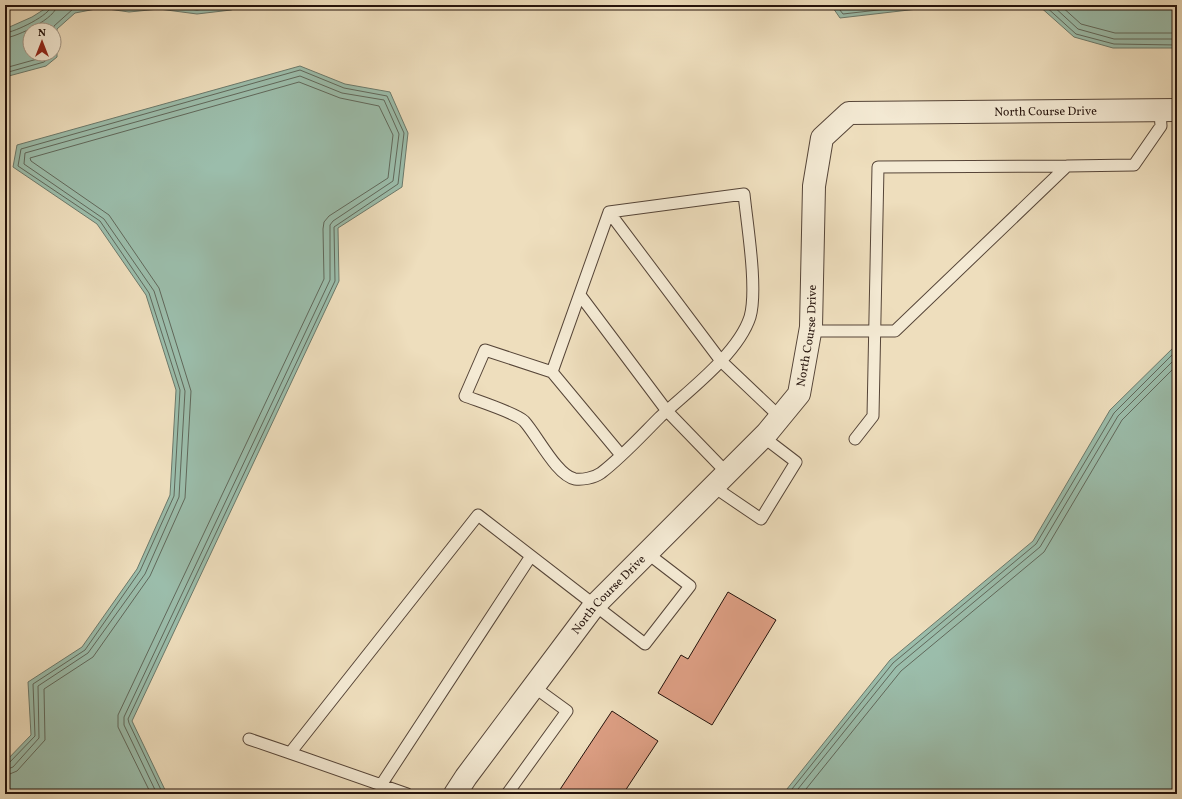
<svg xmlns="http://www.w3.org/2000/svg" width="1182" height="799" viewBox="0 0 1182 799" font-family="Vollkorn,serif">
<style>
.water{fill:#9bbdab;stroke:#6b796b;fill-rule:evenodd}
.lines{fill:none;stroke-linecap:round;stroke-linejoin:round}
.shore{stroke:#60685b;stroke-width:1}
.building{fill:#dc9e83;stroke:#24120b}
.lane-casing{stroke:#564538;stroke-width:13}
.street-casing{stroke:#564538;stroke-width:24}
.lane{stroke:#f4ead4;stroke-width:11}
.street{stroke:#f4ead4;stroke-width:22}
.labels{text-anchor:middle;stroke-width:3.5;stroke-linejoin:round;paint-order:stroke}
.street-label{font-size:12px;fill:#24120b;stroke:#f4ead4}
</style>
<rect width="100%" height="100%" fill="#eedebd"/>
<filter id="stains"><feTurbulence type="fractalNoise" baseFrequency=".005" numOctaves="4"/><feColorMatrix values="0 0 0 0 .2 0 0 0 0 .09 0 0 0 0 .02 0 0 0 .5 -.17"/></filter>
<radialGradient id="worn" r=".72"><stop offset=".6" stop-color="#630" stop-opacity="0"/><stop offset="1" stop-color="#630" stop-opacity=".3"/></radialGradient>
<path class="water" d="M51,5H247L231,10L197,14L159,9L129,12L101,8L75,13L57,29V57L46,66L5,77V29L32,17ZM30,30H54V54H30Z
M831,5H952L840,18Z
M1038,5H1177V48H1113L1074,37Z
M300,66L345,84L390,92L408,133L402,187L338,228L339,281L132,721L167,794H5V762L31,735L28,682L82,647L137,569L170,495L176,390L146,295L97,224L13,167L17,145Z
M1177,344V794H783L890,660L1033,541L1110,410Z"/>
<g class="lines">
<path class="shore" d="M110,5L129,8L157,5
M160,5L197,10L232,5
M836,5L843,14L922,5
M1044,5L1076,34L1114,44L1177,45
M1052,5L1078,29L1114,39H1177
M1060,5L1081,24L1115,33H1177
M53,30L54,26L73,9L94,5
M5,33C15,32 51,15 52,5
M5,38C17,37 57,18 57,5
M5,68L41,58L47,54
M5,73L44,62L53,54
M5,765L9,763L35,736L33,684L85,650L140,571L174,496L180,390L149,293L100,221L18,166L21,149L300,70L344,88L387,96L404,133L398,184L334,227L335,281L128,719L129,723L163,794
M5,770L13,767L39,738L38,686L88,653L145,574L179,497L185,391L154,291L104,219L24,164L25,153L300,76L342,93L384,100L399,134L393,181L333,221L330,225V280L124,717V725L157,794
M5,776L17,771L45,740L44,689L93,657L150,576L185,498L191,391L159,288L109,215L31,161L30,158L299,82L340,98L379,106L393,135L388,178L329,216L324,222L323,229L324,279L118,715V727L151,794
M788,794L893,663L1036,544L1114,413L1177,350
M794,794L896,667L1040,547L1118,416L1177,357
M802,794L901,671L1044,552L1122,420L1177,365"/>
</g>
<path class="building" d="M728,592L776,620L712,725L658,693L681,655L688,659Z
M612,711L658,741L623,794H557Z"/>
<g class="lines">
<g class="lane-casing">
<path id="lane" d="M609,212L744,194C747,224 758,289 750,317C738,354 688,391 660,417C641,436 622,457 601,473C594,478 582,480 575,479C557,476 537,435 524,421C516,413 478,401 465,396L485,350L552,372L621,455
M609,212L721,361L780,417
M580,295L667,411L727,473
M810,331H895L1067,166L1134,165L1161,126L1160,112
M552,372L609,212
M855,439L873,416L878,167L1067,166
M714,487L761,519L796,462L762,436
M249,739L290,753
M381,785L531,556
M407,794L290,753L478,515L645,644L690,586L647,553
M507,794L567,711L534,687"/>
</g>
<g class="street-casing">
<g id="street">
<path id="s1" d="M455,794L466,777L594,606L767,433L799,394L811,327L814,186L822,138L849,113L1177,110"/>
</g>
</g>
<use href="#lane" class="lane"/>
<use href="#street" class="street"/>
</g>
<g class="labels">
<g class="street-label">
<text dy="4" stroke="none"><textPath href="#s1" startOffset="1020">North Course Drive</textPath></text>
<text dy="4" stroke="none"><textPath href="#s1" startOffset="588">North Course Drive</textPath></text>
<text dy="4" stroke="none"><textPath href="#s1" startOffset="252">North Course Drive</textPath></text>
</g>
</g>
<rect width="1182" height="799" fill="none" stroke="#eedebd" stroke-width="20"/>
<rect x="6" y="6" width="1170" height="787" fill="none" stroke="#24120b" stroke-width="2"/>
<rect x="10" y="10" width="1162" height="779" fill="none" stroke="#24120b"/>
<g transform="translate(42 42)"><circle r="19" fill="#f4ead4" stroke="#a19484"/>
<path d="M0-3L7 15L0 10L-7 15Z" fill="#8f2418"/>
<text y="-6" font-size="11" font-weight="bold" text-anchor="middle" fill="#24120b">N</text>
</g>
<rect width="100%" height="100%" filter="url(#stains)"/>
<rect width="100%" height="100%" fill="url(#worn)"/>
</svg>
